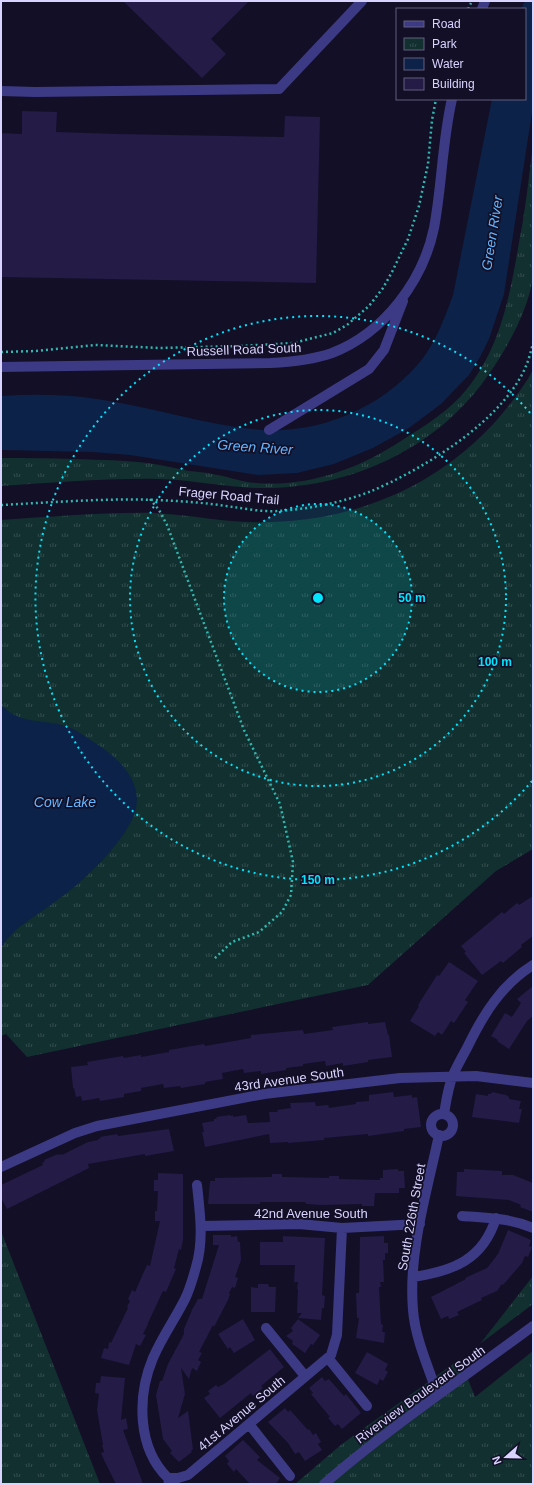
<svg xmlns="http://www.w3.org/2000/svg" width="534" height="1485" viewBox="0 0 534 1485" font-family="Arial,sans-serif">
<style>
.park{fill:url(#park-tufts)}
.water{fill:#0c2248}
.building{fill:#241b47}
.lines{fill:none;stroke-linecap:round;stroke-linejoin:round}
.path{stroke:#2fb8b0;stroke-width:2.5;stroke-dasharray:2 3;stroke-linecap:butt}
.minor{stroke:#3d3a85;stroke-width:10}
.ring{fill:none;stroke:#00e5ff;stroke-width:2;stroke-dasharray:2 4}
.labels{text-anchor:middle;stroke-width:3.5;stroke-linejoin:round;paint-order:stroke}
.street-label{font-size:13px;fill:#d9d4ff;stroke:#130f26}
.water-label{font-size:14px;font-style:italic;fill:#62b6ff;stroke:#130f26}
.centre{fill:#00e5ff;stroke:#130f26;stroke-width:2}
.ring-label{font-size:12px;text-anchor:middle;font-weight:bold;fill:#00e5ff;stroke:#130f26;stroke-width:3.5;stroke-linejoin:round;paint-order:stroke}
</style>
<defs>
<pattern id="park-tufts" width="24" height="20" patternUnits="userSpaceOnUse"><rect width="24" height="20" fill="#12302f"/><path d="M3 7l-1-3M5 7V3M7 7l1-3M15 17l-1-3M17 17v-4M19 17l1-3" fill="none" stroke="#344d4e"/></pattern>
</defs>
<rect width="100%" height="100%" fill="#130f26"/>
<path class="park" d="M533,143C533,173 533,204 533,235C533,249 534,264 533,278C527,314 505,352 484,381C434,449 353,486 270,488C233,489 196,480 159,479C106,478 53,483 1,486V458C25,458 49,458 73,459C102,460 131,460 160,465C170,467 179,469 189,471C197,472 204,472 212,474C227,476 241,482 256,483C304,487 353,471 393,446C416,431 441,417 460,397C498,356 509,301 518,248C525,213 529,178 533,143Z
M533,370V849L496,871L368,985L27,1057L6,1034L1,1036V520C52,517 104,512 155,513C194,515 232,524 270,522C357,520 437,486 496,421C509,406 523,388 533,370Z
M1,1231L100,1484H1Z
M533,1276V1304L480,1344Z
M533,1351V1484H295L342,1444L460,1359L475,1397Z"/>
<path class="water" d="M525,1H533V106L504,294L489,339L480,357L469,375L441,404L409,428L373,448L334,464L297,473L258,475L130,455L92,452L1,450V396C33,394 65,394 97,399C152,407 205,425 261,430C321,434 386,406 423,358C437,339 445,317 453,295L492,99H525V9H521Z
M1,705C21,726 43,718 68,727C77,730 84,736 92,741C114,755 142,777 136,808C129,839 82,883 56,901C38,915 13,927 1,948Z"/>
<path class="building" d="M123,1H249L211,39L226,54L202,78Z
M22,111L57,112L56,132L117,134L284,137L285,116L320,117L316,283L1,277V133L22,134Z
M533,896V936L521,945L522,947L503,963L501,961L482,975L464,953L466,952L461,946L502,912L504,914L517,903L519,905Z
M449,962L478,981L465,1000L468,1002L454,1023L451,1021L442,1035L438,1032L435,1036L410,1021L419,1006L418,1005L437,975L439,976Z
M533,986V1016L527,1021L509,1049L497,1041L498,1040L491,1036L505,1013L512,1017L521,1003L517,999Z
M368,1022V1024L385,1022L388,1035H389L392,1057L368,1060V1062L343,1066V1063L326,1066L325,1061L303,1064V1066L286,1068V1070L261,1074V1071L244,1073L243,1069L222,1073L223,1079L205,1082V1084L181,1088L180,1086L164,1088L163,1084L141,1088V1091L124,1094V1097L100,1101L99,1098L82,1101L81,1096L76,1097L74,1088H73L71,1067L88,1065L87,1062L123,1056L124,1058L141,1055V1057L169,1052V1050L204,1044L205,1046L251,1038V1035L303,1030L304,1034L333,1030L332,1027Z
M393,1092L394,1097L412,1095V1098L417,1097L421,1127L404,1129V1131L368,1136V1134L324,1138V1140L288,1143V1142L270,1143L269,1134L205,1147L202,1132H204L202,1123L214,1121V1119H217L216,1117L230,1115L231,1116L233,1115V1117L246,1115L248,1123L270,1122L269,1112H278L277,1110L291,1108L290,1103L315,1102L316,1106L328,1105L329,1108L356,1104V1102L369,1101V1095Z
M492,1092L506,1095L509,1097V1099L521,1101L519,1109H522L519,1123L472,1117L476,1094L488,1096V1094H491Z
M169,1129L174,1151L145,1156V1154L88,1164L89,1168L7,1209L1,1198V1185L43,1165L42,1163L45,1161L44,1160L58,1154V1155L61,1154L62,1155L88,1142L98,1140V1139L101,1138L100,1137L117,1134L118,1136Z
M398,1169V1171H404L405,1188H399V1193H375L374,1206H362V1204L322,1205L306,1204L305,1202H260V1204H208L210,1181H215V1178L272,1177V1174H282V1177L329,1178V1176H339V1179L380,1180V1178H383V1170Z
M464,1169L502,1171V1175H513L533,1183V1212L520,1207L521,1205L509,1200L456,1196L457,1172H464Z
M158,1173L183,1174V1240L181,1250L179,1249L174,1268L176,1269L166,1292L163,1291L148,1323V1324L143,1334L146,1335L140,1346L136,1344L129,1365L101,1358L104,1348L108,1349L109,1342L111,1343L128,1308L127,1307L130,1301L128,1299L132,1290L135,1292L147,1265L150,1266L160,1221H155V1211H157L158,1191H154V1180H158Z
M508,1230L531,1240L529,1246L532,1247L528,1257L525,1256L522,1263L503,1285L502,1284L497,1291L481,1298L482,1300L457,1312L459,1315L449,1319L448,1316L441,1319L431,1297L466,1279L465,1278L487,1268L498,1254Z
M213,1235H231V1237L237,1236L238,1242H240L241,1260L235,1277L238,1278L235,1288L232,1287L229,1293L230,1294L228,1300L214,1327L213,1325L199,1352L202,1353L198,1360L201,1362L197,1371L192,1368L189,1379L181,1368L185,1394L178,1418L188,1411L193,1449L191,1451L192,1452L179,1462L170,1453L172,1451L163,1439L156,1395L160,1381H162L168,1364L184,1334V1329L192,1310L198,1299H202L219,1245H213Z
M283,1236L325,1238L322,1295L325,1296L324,1308H322L321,1320L298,1318L302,1313H297L298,1289H297L298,1282H294L295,1265H260V1242H283Z
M384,1236V1243H388V1253H385V1260H383L384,1282H380L381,1287H379L381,1324L383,1325L382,1332H385L384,1343L356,1338L359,1318H357L356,1293H359L360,1237Z
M258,1284H268L269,1287H276L275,1312H251V1287L258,1288Z
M243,1319L255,1340L234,1353L230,1347L228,1349L218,1334Z
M298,1319L320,1335L313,1345L311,1344L305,1353L292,1344L293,1341L286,1336L293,1331L291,1328Z
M270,1349L284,1367L261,1386L263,1388L253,1396L251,1393L220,1418L204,1398L210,1394L208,1391L216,1385L218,1387L224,1384Z
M367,1352L388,1364L385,1370L388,1372L383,1381L380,1379L377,1385L355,1373Z
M101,1376L125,1378L121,1420L126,1418L128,1429L123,1430L143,1484H116L104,1460L101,1453L104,1452L102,1445H103L97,1410L99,1394L95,1393L96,1383H100Z
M322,1377L325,1381L329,1379L344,1396L346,1394L361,1413L342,1429L338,1424L335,1426L328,1418L330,1417L311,1394L313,1393L309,1388Z
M285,1408L288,1412L290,1410L308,1430L309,1429L313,1435L316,1433L321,1442L318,1444L322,1450L305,1461L299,1452L295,1454L288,1443L268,1422Z
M243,1440L260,1457L257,1460L280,1478L276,1484H250L236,1469L234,1472L227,1464L229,1461L225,1456Z"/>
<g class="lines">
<path class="path" d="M468,9L471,3
M1,352L36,351L95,345L160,348L240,346L293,343L333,333L347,325L369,306L383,288L392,272L408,239L419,206L428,164L432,120L436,99
M150,499L159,510L167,525L244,730L280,804L293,862L291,895L282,912L259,932L232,942L214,959
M1,505C59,502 118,497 176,501C195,502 214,504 233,507C247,509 263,512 278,511C309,509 340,503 369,492C422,470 503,421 526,366C529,359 531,351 533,343"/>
<path class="minor" d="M482,9L485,1
M1,91L35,92L279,89L362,1
M1,367L270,363C291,362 312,360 332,353C384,333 423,281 434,228C442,186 442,142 452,99
M269,430L369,369L384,350L403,301
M444,1114C446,1102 448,1087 453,1075C457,1066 462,1057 467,1048C483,1015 501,985 533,965
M431 1125a11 11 0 1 1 22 0a11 11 0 1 1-22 0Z
M1,1167L75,1133L97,1126L264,1094L400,1078L476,1076L533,1083
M462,1216C487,1218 510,1218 533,1228
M201,1226L299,1224L342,1228L420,1224
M413,1277C453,1271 483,1260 496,1218
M266,1328L305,1376
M328,1358L367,1406
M438,1395C429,1369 415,1338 413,1310C408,1252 427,1192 439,1135
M249,1424L290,1476
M168,1478C137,1448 137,1396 153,1358C162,1337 175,1319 185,1299C190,1289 193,1278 196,1267C204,1240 200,1213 197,1185
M169,1484L168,1478H178L188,1475L331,1355L337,1335L342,1228
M324,1484C390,1427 463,1378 533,1326"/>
</g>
<circle cx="318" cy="598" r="94" fill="#00e5ff" fill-opacity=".12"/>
<g class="ring">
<circle cx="318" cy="598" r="94"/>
<circle cx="318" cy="598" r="188"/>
<path d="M532 781A282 282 0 1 1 532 415"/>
</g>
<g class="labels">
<g class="street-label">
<text transform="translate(244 349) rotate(-2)" y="5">Russell Road South</text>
<text transform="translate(229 495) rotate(5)" y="5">Frager Road Trail</text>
<text transform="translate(289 1079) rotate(-8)" y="5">43rd Avenue South</text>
<text x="311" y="1218">42nd Avenue South</text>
<text transform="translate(411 1217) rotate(-80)" y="5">South 226th Street</text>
<text transform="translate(420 1394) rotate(-36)" y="5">Riverview Boulevard South</text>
<text transform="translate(241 1413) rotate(-40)" y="5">41st Avenue South</text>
</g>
<g class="water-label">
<text transform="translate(492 233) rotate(-81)" y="5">Green River</text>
<text transform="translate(255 447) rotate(4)" y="5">Green River</text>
<text x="65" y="807">Cow Lake</text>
</g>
</g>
<circle cx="318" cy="598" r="6" class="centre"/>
<g class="ring-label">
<text x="412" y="602">50 m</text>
<text x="495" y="666">100 m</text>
<text x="318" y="884">150 m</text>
</g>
<rect width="534" height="1485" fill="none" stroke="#d9d4ff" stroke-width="4"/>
<rect x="396" y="8" width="130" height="92" fill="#130f26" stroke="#625e7d"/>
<rect x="404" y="21" width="20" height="6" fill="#3d3a85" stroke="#625e7d"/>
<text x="432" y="28" font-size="12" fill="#d9d4ff">Road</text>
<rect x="404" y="38" width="20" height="12" fill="url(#park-tufts)" stroke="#625e7d"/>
<text x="432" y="48" font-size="12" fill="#d9d4ff">Park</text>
<rect x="404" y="58" width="20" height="12" fill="#0c2248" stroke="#625e7d"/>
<text x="432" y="68" font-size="12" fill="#d9d4ff">Water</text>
<rect x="404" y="78" width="20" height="12" fill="#241b47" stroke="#625e7d"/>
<text x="432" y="88" font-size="12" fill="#d9d4ff">Building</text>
<g transform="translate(506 1457) rotate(250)" stroke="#130f26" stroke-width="3" paint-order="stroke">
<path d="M0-3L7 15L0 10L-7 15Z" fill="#d9d4ff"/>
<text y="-6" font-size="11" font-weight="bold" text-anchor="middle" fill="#d9d4ff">N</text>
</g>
</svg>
